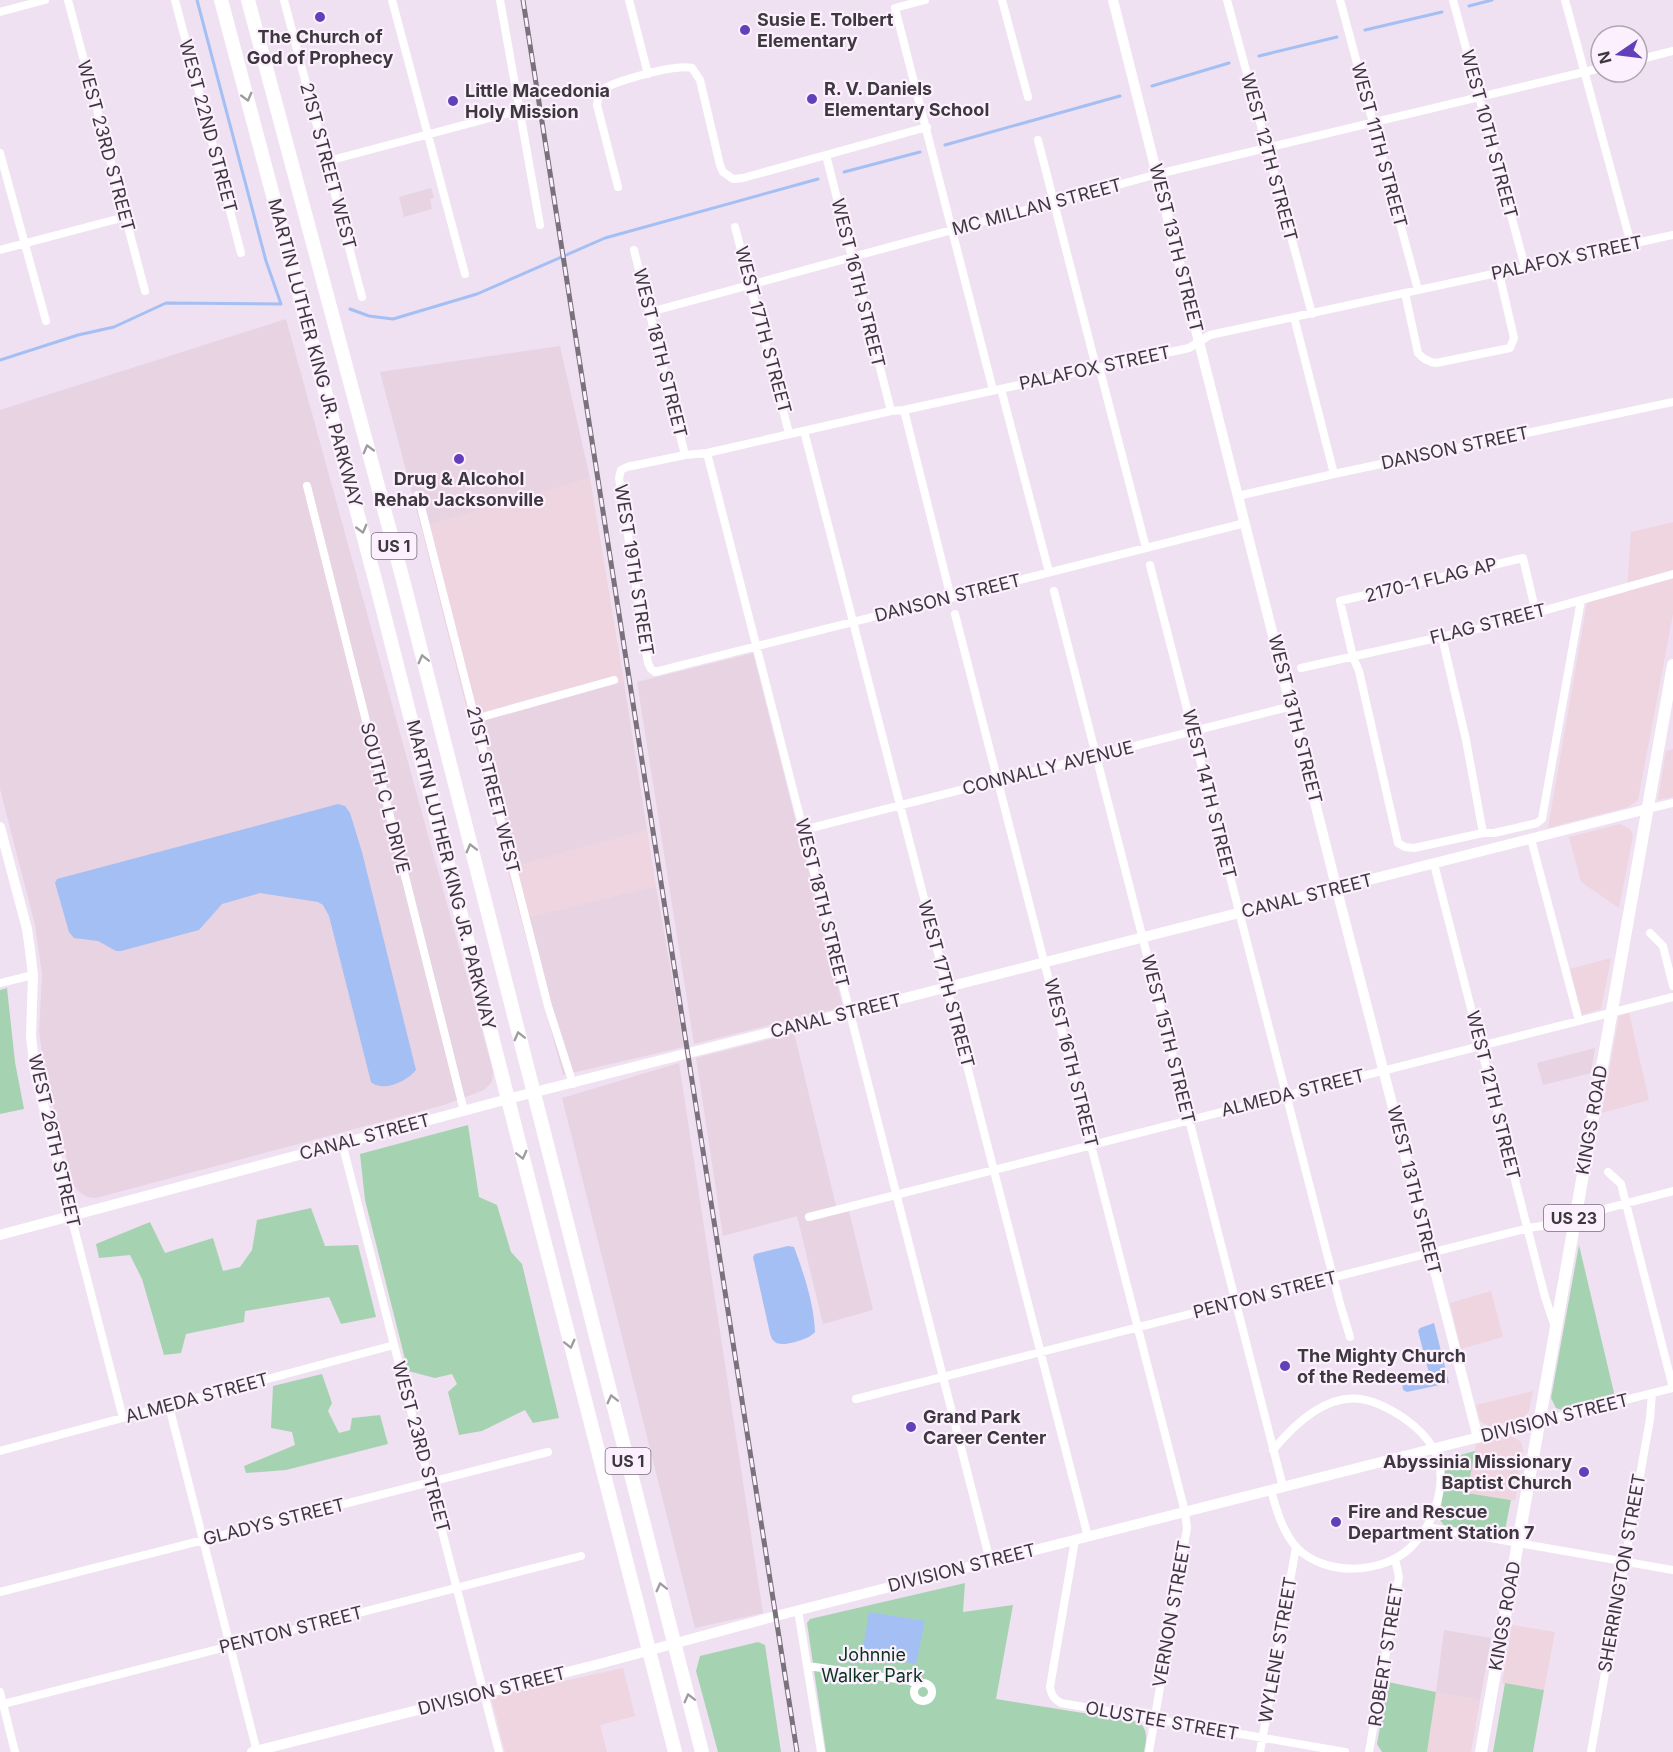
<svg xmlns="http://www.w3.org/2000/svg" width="1673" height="1752" viewBox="0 0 1673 1752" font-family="Inter,sans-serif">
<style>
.commercial{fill:#eed5df}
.industrial{fill:#e7d3e2}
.green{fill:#a5d3b2}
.water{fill:#a4bff4}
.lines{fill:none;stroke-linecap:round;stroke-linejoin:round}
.stream{stroke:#a4bff4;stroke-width:3}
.street{stroke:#fff;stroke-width:8}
.secondary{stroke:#fff;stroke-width:10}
.primary{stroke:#fff;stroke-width:12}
.highway{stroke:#fff;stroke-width:14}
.rail-casing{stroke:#79717b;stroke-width:5}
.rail{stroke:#fceffe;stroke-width:3;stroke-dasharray:9;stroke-linecap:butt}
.oneway{stroke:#9e9c9e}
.poi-dot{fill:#6340b9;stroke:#fceffe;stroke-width:2}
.labels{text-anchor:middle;stroke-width:4.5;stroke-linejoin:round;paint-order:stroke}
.shield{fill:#fceffe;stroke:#766f78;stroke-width:1.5}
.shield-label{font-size:16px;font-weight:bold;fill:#3d383e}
.poi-label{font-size:18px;font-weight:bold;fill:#3d383e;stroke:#fceffe;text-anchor:start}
.street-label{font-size:18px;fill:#3d383e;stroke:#fceffe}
.park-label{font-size:18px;fill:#08351c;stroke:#fceffe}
</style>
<rect width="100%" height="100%" fill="#efe1f1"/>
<path class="commercial" d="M590,478L624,682L470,722L421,527Z
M1673,522V614L1638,800L1628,807L1548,828L1587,602L1627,592L1631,532Z
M1673,749V797L1658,800L1666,751Z
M1620,824L1630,829L1633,836L1619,908L1581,882L1569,837Z
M647,830L656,886L521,919L507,868Z
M1611,958L1601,1009L1582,1015L1570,969Z
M1629,1013L1649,1100L1602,1113L1619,1016Z
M1491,1291L1503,1337L1461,1349L1450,1303Z
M1533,1391L1529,1411L1524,1417L1490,1427L1480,1421L1476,1405Z
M1508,1436L1515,1438L1521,1442L1523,1450L1515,1500L1467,1493L1476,1444Z
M1512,1625L1555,1632L1544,1690L1502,1683Z
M623,1668L635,1716L600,1725L607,1752H505L491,1697Z
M1436,1692L1480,1700L1471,1752H1427Z"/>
<path class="industrial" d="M431,188L434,198L430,199L432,209L404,217L399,197Z
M286,319L493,1071L492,1082L484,1090L444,1105L96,1198L87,1197L78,1191L73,1184L45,1074L39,1032L42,974L35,925L0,789V410Z
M560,346L590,478L421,527L380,372Z
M753,653L843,1007L694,1044L637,682Z
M624,682L647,830L507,868L470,722Z
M656,886L684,1047L563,1075L521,919Z
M794,1033L838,1214L849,1211L873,1310L823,1324L797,1216L723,1236L696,1058Z
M1595,1048L1591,1073L1543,1085L1537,1063Z
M679,1063L763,1613L695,1628L562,1098Z
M1444,1630L1491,1638L1480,1700L1436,1692Z"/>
<path class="green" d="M7,988L15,1062L24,1109L0,1114V990Z
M468,1125L479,1197L497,1205L511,1252L522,1264L559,1418L533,1423L525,1410L482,1431L459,1435L448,1392L457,1384L452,1374L435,1378L408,1371L365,1200L360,1154Z
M311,1208L325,1246L358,1245L376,1317L341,1324L329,1297L245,1311L244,1322L186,1334L181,1353L164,1355L142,1279L130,1255L99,1258L96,1244L150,1222L165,1253L213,1238L223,1271L240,1267L252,1250L257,1220Z
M1579,1245L1615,1397L1562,1410L1556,1408L1551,1398Z
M322,1374L332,1403L328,1411L339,1433L350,1430L352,1418L380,1415L388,1444L286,1470L246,1473L244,1466L295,1445L292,1432L271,1428L273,1386Z
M1475,1451L1467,1493L1511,1500L1505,1530L1494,1535L1444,1525L1440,1520L1445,1467L1448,1466L1449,1458Z
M965,1583L963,1612L1013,1605L996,1699L1139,1722C1149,1731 1146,1740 1144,1752H826L807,1623L810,1619Z
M758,1642L765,1645L781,1752H718L696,1671L700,1656Z
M1388,1682L1436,1692L1427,1752H1382L1377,1744Z
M1505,1683L1544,1690L1533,1752H1493Z"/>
<path class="water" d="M338,804L345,806L350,813L362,852L415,1066L416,1070C407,1081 383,1093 371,1082L329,916L323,905L318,902L260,893L222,904L199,930L121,951H116L98,941L74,938L69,932L55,883L57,879Z
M788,1246L794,1247C804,1274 814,1304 815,1332C810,1339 782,1348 775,1342C771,1339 770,1334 769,1329L753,1257L755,1254Z
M1434,1323L1449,1383L1407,1392L1403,1390L1402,1381L1429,1373L1418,1331L1420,1328Z
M869,1612L925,1621L916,1664L862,1654Z"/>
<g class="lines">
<path class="stream" d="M197,0L266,261L281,304
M1469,6L1492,0
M1365,30L1442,12
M1259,56L1337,37
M1152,86L1229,63
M945,145L1120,96
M844,172L920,152
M350,309L369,316L393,319L477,294L605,238L818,179
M0,360L78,335L114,327L166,303L281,304"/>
<path class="street" d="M68,0L145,291
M175,0L241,253
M284,0L362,297
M392,0L465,274
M500,0L540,225
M629,0L648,74
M925,0L895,8L993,390
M1002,0L1028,97
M1227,0L1312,314
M1340,0L1418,290
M1453,0L1525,267
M1565,0L1631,244
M0,12L45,0
M1637,60L1673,51
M1038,140L1095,363L1101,374L1146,548
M0,153L46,321
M826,155L891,411
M328,161L520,110
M618,187L597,105L599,92C612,81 676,64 692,68L700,80L720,165L723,172L733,179L743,178L927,127
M735,227L789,433
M0,250L125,217
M634,250L685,455
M1405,293L1418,353C1423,359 1428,362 1436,363L1510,348L1514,338L1499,273
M650,312L1158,174L1601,68
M1294,317L1334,474
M1001,389L1049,572
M904,410L951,598
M804,431L1088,1537
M707,453L990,1561
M307,486L464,1111
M418,495L548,1006L573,1084
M1238,496L1334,474L1673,402
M1245,523L655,672L651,669L648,663L619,478L621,470L627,467L685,455L707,453L891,411L904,410L1189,348L1210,335L1673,235
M1150,565L1340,1304L1350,1337
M1054,591L1283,1487
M955,614L1185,1512L1187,1528L1149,1752
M1442,637L1466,740L1483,833L1414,848L1405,847L1398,843L1359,671L1353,657L1340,601L1523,558L1536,613
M1301,668L1486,627L1673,574
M475,719L614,680
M1647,809L1673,803
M803,830L1292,706
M1483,833H1494L1537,823L1542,819L1581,600
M1531,839L1579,1021
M1434,864L1545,1297L1555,1327
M1650,933L1663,946L1673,986
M0,983L33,975
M342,1143L499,1752
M1608,1172L1621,1184L1673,1388
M71,1216L123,1418
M809,1217L1673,997
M856,1399L1528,1228L1562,1223L1589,1213L1673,1191
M169,1406L257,1752
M1538,1422L1673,1388
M0,1451L394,1345
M1271,1490C1276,1509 1283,1533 1297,1548C1325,1576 1381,1575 1410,1548C1434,1525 1451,1480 1433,1448C1421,1427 1395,1410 1373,1402C1332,1387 1296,1422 1273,1450
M1427,1527L1673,1570
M1075,1540L1050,1687C1051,1695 1054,1699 1061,1703L1345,1752
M0,1592L548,1452
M798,1610L821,1752
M808,1666L911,1681L916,1685
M914 1692a9 9 0 1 1 18 0a9 9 0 1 1-18 0Z
M0,1692L15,1752
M0,1705L581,1556
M1260,1752L1296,1547
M1369,1752L1399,1577L1395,1559
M1591,1752L1650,1419L1652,1393"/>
<path class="secondary" d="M1113,0L1339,898L1478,1438
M0,827L27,929L30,950L33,975L31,1036L35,1071L71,1216
M0,1235L508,1099L1647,809
M252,1752L599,1664L776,1616L1538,1422"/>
<path class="primary" d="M1481,1752L1673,665"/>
<path class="highway" d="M221,0L377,587L675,1752
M248,0L403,580L702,1752"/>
<g class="rail-casing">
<path id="rail" d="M523,0L797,1752"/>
</g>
<use href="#rail" class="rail"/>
</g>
<defs><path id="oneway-chevron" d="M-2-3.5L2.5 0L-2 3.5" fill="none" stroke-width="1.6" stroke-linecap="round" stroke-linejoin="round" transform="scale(1.5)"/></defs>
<g class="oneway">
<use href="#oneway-chevron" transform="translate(247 97) rotate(75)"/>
<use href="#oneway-chevron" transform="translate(368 449) rotate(-105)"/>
<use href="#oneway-chevron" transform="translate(362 529) rotate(75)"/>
<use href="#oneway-chevron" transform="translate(423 659) rotate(-104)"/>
<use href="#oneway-chevron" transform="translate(471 848) rotate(-104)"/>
<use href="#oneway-chevron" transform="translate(519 1036) rotate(-104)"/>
<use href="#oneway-chevron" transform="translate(522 1155) rotate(76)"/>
<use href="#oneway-chevron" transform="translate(570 1344) rotate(76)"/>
<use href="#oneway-chevron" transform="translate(612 1399) rotate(-104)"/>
<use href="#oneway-chevron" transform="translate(661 1587) rotate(-104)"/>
<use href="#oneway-chevron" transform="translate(689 1698) rotate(-104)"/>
</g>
<g class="poi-dot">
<circle cx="320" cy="17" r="6"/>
<circle cx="745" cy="30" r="6"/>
<circle cx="812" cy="99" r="6"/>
<circle cx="453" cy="101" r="6"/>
<circle cx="459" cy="459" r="6"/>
<circle cx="1285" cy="1366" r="6"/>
<circle cx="911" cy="1427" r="6"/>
<circle cx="1584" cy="1472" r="6"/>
<circle cx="1336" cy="1522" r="6"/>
</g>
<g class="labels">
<g class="shield">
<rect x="371.5" y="533" width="45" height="26" rx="4.5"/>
<rect x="1544" y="1205" width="60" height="26" rx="4.5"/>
<rect x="605.5" y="1448" width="45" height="26" rx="4.5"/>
</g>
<g class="shield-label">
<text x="394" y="552">US 1</text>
<text x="1574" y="1224">US 23</text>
<text x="628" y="1467">US 1</text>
</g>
<g class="poi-label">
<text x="757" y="26">Susie E. Tolbert<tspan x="757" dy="21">Elementary</tspan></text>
<text x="320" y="43" text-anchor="middle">The Church of<tspan x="320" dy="21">God of Prophecy</tspan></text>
<text x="824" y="95">R. V. Daniels<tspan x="824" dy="21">Elementary School</tspan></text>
<text x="465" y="97">Little Macedonia<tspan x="465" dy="21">Holy Mission</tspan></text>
<text x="459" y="485" text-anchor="middle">Drug &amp; Alcohol<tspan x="459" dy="21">Rehab Jacksonville</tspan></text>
<text x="1297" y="1362">The Mighty Church<tspan x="1297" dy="21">of the Redeemed</tspan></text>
<text x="923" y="1423">Grand Park<tspan x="923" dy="21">Career Center</tspan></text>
<text x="1572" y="1468" text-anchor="end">Abyssinia Missionary<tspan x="1572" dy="21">Baptist Church</tspan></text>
<text x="1348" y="1518">Fire and Rescue<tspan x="1348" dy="21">Department Station 7</tspan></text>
</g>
<g class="street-label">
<text transform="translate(208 126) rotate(75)" y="6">WEST 22ND STREET</text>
<text transform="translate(1489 134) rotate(75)" y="6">WEST 10TH STREET</text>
<text transform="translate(1379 145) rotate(75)" y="6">WEST 11TH STREET</text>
<text transform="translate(106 146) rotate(75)" y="6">WEST 23RD STREET</text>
<text transform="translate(1269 157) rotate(75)" y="6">WEST 12TH STREET</text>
<text transform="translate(328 166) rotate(75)" y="6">21ST STREET WEST</text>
<text transform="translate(1037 207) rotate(-15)" y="6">MC MILLAN STREET</text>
<text transform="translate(1176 248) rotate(76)" y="6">WEST 13TH STREET</text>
<text transform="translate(1567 258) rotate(-12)" y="6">PALAFOX STREET</text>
<text transform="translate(858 283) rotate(76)" y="6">WEST 16TH STREET</text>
<text transform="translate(763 330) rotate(75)" y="6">WEST 17TH STREET</text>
<text transform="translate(315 353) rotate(75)" y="6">MARTIN LUTHER KING JR. PARKWAY</text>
<text transform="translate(660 353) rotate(76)" y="6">WEST 18TH STREET</text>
<text transform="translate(1095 368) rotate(-12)" y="6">PALAFOX STREET</text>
<text transform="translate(1455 448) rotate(-12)" y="6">DANSON STREET</text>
<text transform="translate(634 570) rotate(81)" y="6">WEST 19TH STREET</text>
<text transform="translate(1431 580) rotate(-14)" y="6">2170-1 FLAG AP</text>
<text transform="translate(948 598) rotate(-14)" y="6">DANSON STREET</text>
<text transform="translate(1488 624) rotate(-14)" y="6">FLAG STREET</text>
<text transform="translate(1295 719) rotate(76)" y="6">WEST 13TH STREET</text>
<text transform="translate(1048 768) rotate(-14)" y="6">CONNALLY AVENUE</text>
<text transform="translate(493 790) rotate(76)" y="6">21ST STREET WEST</text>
<text transform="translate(1209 794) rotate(76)" y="6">WEST 14TH STREET</text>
<text transform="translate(385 798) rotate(76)" y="6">SOUTH C L DRIVE</text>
<text transform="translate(451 875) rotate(76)" y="6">MARTIN LUTHER KING JR. PARKWAY</text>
<text transform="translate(1307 896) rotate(-14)" y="6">CANAL STREET</text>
<text transform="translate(822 903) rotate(76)" y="6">WEST 18TH STREET</text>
<text transform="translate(946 984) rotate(75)" y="6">WEST 17TH STREET</text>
<text transform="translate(836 1016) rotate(-14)" y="6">CANAL STREET</text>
<text transform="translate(1168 1039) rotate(76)" y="6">WEST 15TH STREET</text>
<text transform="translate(1071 1063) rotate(76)" y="6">WEST 16TH STREET</text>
<text transform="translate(1293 1093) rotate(-14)" y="6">ALMEDA STREET</text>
<text transform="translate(1493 1095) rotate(76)" y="6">WEST 12TH STREET</text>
<text transform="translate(1592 1120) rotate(-80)" y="6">KINGS ROAD</text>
<text transform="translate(365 1137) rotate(-15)" y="6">CANAL STREET</text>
<text transform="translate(54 1141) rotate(77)" y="6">WEST 26TH STREET</text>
<text transform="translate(1414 1190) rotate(76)" y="6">WEST 13TH STREET</text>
<text transform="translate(1265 1295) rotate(-14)" y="6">PENTON STREET</text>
<text transform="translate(197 1398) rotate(-15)" y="6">ALMEDA STREET</text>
<text transform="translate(1555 1418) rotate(-14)" y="6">DIVISION STREET</text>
<text transform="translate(421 1447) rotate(75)" y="6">WEST 23RD STREET</text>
<text transform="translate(274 1522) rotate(-14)" y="6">GLADYS STREET</text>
<text transform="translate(962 1568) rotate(-14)" y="6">DIVISION STREET</text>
<text transform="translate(1622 1573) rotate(-80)" y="6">SHERRINGTON STREET</text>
<text transform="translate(1172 1614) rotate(-80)" y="6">VERNON STREET</text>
<text transform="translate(1505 1616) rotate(-80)" y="6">KINGS ROAD</text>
<text transform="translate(291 1630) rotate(-14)" y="6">PENTON STREET</text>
<text transform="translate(1278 1650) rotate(-80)" y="6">WYLENE STREET</text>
<text transform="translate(1386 1655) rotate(-81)" y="6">ROBERT STREET</text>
<text transform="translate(492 1691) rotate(-14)" y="6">DIVISION STREET</text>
<text transform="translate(1162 1721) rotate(10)" y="6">OLUSTEE STREET</text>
</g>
<g class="park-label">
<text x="872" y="1661">Johnnie<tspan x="872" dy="21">Walker Park</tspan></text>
</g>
</g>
<g transform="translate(1619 54) rotate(256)"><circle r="28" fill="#fceffe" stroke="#b0a6b1" stroke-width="1.5"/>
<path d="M0-4.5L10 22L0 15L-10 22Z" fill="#6340b9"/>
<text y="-9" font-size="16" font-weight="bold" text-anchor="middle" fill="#3d383e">N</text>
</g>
</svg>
